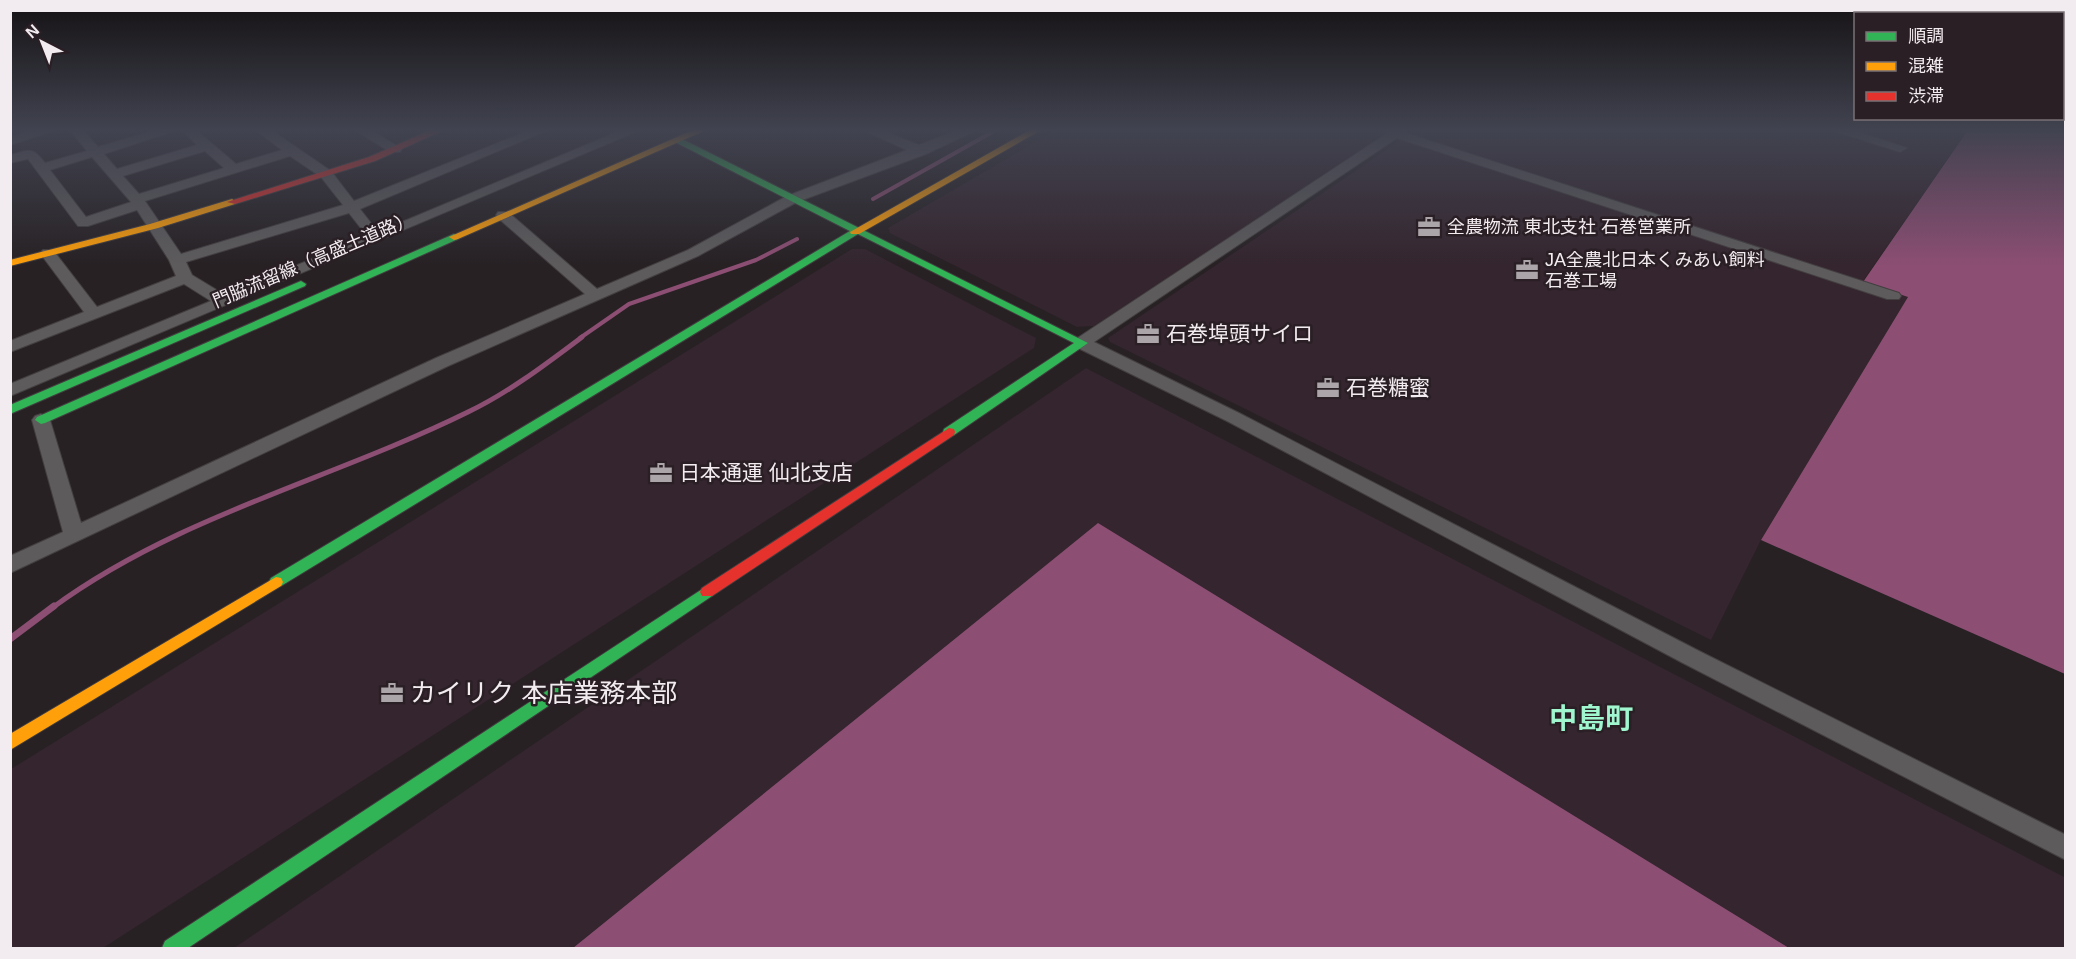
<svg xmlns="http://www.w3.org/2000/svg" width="2076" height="959" viewBox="0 0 2076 959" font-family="Arial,'Noto Sans JP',sans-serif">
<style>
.built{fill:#34252e}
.water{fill:#8c4e73}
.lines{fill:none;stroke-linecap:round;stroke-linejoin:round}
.stream-far2{stroke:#8c4e73;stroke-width:4}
.stream-far1{stroke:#8c4e73;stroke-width:5}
.stream{stroke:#8c4e73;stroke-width:7}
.street-casing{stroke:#433e40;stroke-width:2}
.fast-casing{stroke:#433e40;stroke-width:2}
.slow-casing{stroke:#433e40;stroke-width:2}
.jam-casing{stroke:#433e40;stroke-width:2}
.street{fill:#5d5b5c;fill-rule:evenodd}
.fast{fill:#30b455;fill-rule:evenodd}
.slow{fill:#ff9f0a;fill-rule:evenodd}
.jam{fill:#e5322d;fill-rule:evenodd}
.labels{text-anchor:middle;stroke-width:5;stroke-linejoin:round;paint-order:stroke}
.far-poi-label{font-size:18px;fill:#f2ebef;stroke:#291f24;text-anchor:start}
.far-street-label{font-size:18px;fill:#f2ebef;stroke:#291f24}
.poi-label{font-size:21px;fill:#f2ebef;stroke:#291f24;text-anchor:start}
.near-poi-label{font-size:26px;fill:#f2ebef;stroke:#291f24;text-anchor:start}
.near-quarter-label{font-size:28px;font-weight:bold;fill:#9ff6cf;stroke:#291f24}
</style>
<rect width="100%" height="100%" fill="#272124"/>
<path class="built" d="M1056,130H1390L1094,326L1077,327L890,233L888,228Z
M1416,130H1968L1863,281L1909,297L1761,540L1711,640L1110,342L1108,338Z
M852,249H865L1036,338L1034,348L103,948H11V769Z
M1086,368L2066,878L2065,948H1789L1098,524L573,948H234Z"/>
<path class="water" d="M1968,130H2065V674L1761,540L1908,297L1863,282Z
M1098,523L1789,948H573Z"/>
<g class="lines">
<path class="stream-far2" d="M873,199L996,130
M580,338L629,304L756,260L797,239"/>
<path class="stream-far1" d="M52,608C177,516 330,480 468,412C508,393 546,364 582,337"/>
<path class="stream" d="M10,639L54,606"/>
<g class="street-casing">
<path id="street" d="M34,130H56L10,145V137Z
M70,130H83L98,147L156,130H177L104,154L117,169L197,145L182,130H196L236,164L282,150L257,131L271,130L331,171L354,201L530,130H548L360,209L378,232L622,130H640L10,396V384L211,301L184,284L10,352V341L84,312L40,253L43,250H53L97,307L176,276L169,260L137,210L88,226H78L28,159L10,163V155C30,150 32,146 45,163L87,151ZM205,151L224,168L139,194L123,176ZM290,156L321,177L343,205L181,254L145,201ZM92,157L131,202L86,217L50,170ZM349,213L367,236L225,295L192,275L186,262Z
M355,130H371L402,149L400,152H390Z
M863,130H881L919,145L958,130H977L926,154L797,202L698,256L448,366L10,573V556L63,532L32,420L35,416L41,414L50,420L81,523L436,358L585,294L498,218L496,215L498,212H508L597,289L688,250L787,196L907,150Z
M1379,130H1407L1406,133L1899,293L1901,296L1899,299H1887L1397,138L1094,342L1239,413L1699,651L2066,835V860L1683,663L1227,421L1076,347L1074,343L1076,339L1386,134Z
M1831,130H1853L1907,148L1900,152Z"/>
</g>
<g class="fast-casing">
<path id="fast" d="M678,137L1088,343L954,435H944L943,432L944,429L1074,343L858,234L281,586H271L269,582L271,578L850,231L675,142L673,140Z
M454,234L459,237L458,239L45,423L41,424L35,420L37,417Z
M301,281L306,284L305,286L10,414V405Z
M707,586L712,588L714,592L712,596L188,948H162L165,941Z"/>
</g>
<g class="slow-casing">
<path id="slow" d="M693,130H706L458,239L454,240L449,237Z
M1030,130H1041L859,234H851L850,232Z
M232,199L237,202L235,204L158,228L10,266V260L150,224Z
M276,577L281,578L283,582L281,586L10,750V734Z"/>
</g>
<g class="jam-casing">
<path id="jam" d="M431,130H444L375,161L235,204L227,202L369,157Z
M949,428L954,429L955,432L954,435L712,596H702L700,592L702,588Z"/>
</g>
<use href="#street" class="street"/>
<use href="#fast" class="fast"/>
<use href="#slow" class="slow"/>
<use href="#jam" class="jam"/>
</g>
<linearGradient id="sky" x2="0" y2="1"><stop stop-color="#151214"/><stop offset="0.49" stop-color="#414350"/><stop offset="1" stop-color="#414350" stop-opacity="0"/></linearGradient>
<rect width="2076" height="265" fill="url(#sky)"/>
<defs>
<g id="office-bare" transform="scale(1.8)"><path d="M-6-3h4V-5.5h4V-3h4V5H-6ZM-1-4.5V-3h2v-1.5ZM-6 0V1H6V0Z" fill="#aba4a8" stroke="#291f24" stroke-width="2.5" paint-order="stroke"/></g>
</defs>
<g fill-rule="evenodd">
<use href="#office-bare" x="1429" y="227"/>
<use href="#office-bare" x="1527" y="270"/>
<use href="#office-bare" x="1148" y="334"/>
<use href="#office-bare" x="1328" y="388"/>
<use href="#office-bare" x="661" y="473"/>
<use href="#office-bare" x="392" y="693"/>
</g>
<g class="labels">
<g class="far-poi-label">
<text x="1447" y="233">全農物流 東北支社 石巻営業所</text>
<text x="1545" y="266">JA全農北日本くみあい飼料<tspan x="1545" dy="21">石巻工場</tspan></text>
</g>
<g class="far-street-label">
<text transform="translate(313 260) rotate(-23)" y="6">門脇流留線（高盛土道路）</text>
</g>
<g class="poi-label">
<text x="1166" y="341">石巻埠頭サイロ</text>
<text x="1346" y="395">石巻糖蜜</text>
<text x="679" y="480">日本通運 仙北支店</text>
</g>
<g class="near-poi-label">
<text x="410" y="702">カイリク 本店業務本部</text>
</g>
<g class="near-quarter-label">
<text x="1591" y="728">中島町</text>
</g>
</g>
<rect width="2076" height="959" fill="none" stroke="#f2ebef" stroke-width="24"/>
<rect x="1854" y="12" width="210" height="108" fill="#291f24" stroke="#797175" stroke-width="1.5"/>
<rect x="1866" y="32" width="30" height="9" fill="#30b455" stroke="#797175" stroke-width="1.5"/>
<text x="1908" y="42" font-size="18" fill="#f2ebef">順調</text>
<rect x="1866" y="62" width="30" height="9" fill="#ff9f0a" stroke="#797175" stroke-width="1.5"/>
<text x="1908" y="72" font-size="18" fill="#f2ebef">混雑</text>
<rect x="1866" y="92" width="30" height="9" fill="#e5322d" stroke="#797175" stroke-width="1.5"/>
<text x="1908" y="102" font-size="18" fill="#f2ebef">渋滞</text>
<g transform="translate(42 42) rotate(318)" stroke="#291f24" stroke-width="4.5" paint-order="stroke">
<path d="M0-4.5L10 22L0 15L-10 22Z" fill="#f2ebef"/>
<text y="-9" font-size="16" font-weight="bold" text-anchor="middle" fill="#f2ebef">N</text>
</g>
</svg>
